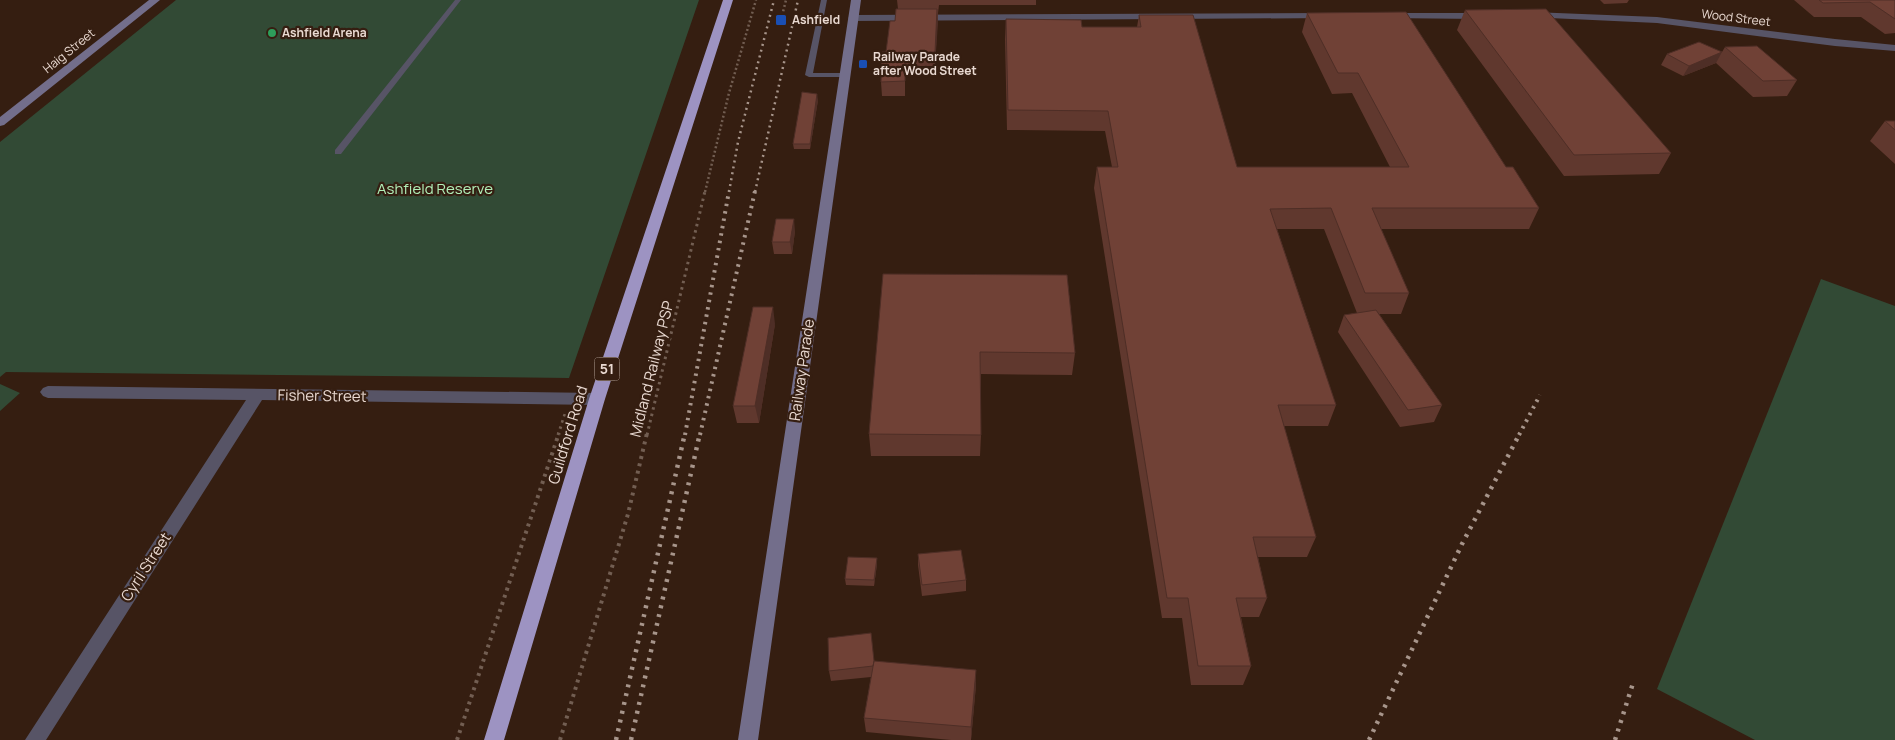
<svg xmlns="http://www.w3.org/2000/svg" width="1895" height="740" viewBox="0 0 1895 740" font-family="Manrope,sans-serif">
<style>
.green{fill:#324a35}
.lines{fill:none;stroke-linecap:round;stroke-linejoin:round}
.path-far2{stroke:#725e52;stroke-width:2.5;stroke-dasharray:2 2.5;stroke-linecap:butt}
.path-far1{stroke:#725e52;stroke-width:3;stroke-dasharray:2.5 4;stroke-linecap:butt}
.path{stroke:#725e52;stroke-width:4;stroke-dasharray:3 4.5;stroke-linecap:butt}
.lane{fill:#575466;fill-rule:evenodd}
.street{fill:#575466;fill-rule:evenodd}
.secondary{fill:#736e8b;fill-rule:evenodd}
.highway{fill:#9d93c2;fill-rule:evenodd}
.rail-far2{stroke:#a7958b;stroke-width:2.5;stroke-dasharray:2 4;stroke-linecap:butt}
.rail-far1{stroke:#a7958b;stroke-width:4;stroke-dasharray:2.5 5;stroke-linecap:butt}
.rail{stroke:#a7958b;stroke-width:4.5;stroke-dasharray:3 6;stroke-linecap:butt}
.wall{fill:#60382e}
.shaded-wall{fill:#4e2e26}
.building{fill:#704136;stroke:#4e2e26}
.transit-dot{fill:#1a4fb4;stroke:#351e11;stroke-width:2}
.leisure-dot{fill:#2e9e5b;stroke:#351e11;stroke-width:2}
.labels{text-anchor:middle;stroke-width:4.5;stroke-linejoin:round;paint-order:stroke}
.far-street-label{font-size:12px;fill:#eadad2;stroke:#351e11}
.far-poi-label{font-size:12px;font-weight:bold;fill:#eadad2;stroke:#351e11;text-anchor:start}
.shield{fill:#351e11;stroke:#b4a298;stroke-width:1}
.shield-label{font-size:14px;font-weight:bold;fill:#eadad2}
.park-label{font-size:15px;fill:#b1efb8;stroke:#351e11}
.street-label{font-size:15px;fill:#eadad2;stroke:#351e11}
</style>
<rect width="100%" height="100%" fill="#351e11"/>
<path class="green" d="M176,0H699L569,378L6,372L0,377V142Z
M1821,279L1895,306V740H1755L1657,689Z
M0,384L20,393L0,411Z"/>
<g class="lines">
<path class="path-far2" d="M781,20L786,0
M705,192L729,93L756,0"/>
<path class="path-far1" d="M558,435L565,414
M647,435L705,191"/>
<path class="path" d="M457,740L559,433
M560,740L628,514L647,433"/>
<path class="lane" d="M455,0H461L341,154H335V150Z
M821,0H827L813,73H844L848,75L847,77H809L805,75Z"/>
<path class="street" d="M1532,12L1657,17L1835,39L1895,45V51L1835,46L1657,23L1528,17L1527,15Z
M1326,13L1330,14V18L853,21L848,18L853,15Z
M1389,13H1481L1486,16L1481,19L1385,18V14Z
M48,386L597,393L602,395L605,399L602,403L597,405L262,400L46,740H25L246,400L48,398L43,396L40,392L43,388Z"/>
<path class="secondary" d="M149,0H160L4,125L0,126V117Z
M851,0H861L758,740H738Z"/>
<path class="highway" d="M723,0H733L605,399L504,740H484L589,399Z"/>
<path class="rail-far2" d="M729,192L738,142L774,0
M755,192L798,0"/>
<path class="rail-far1" d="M685,435L729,191
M700,435L755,191
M1519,435L1540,395"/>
<path class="rail" d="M616,740L685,433
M631,740L700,433
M1369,740L1462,544L1520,433
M1615,740L1634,680"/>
</g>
<path class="wall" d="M897,0H1036V5H939L938,13L935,66H905V96H882L881,82L886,52L895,21L898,9Z
M1600,0H1629L1627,3L1604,4Z
M1794,0H1895V33L1885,34L1861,17H1814Z
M1465,10L1671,153L1659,174L1564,176L1457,30Z
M1307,13L1506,167L1539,208L1529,229H1381L1409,293L1401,314H1379L1442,405L1434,422L1400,427L1338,332L1344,315L1357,313L1324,229H1277L1336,405L1328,426H1284L1316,537L1307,557H1258L1267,598L1259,617H1241L1251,666L1243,685H1191L1182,618H1162L1094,188L1097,167H1112L1105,131L1007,130L1005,39L1006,19L1082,27H1137L1139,15L1237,167H1390L1352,93L1332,94L1302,32Z
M1725,47L1797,80L1787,96L1753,97L1716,63L1683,76L1661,65L1667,54L1722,52Z
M818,100L810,149H794L793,144Z
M1885,121H1895V164L1870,141Z
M795,231L792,254H774L772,242Z
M1067,275L1075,353L1072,375L981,374V435L980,456H871L869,434Z
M775,324L759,423H737L733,406Z
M918,554L966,580V591L922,596L918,565Z
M877,564L874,586L846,585L845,579Z
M874,661L976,685L971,740H951L866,732L864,718L871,677L831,681L829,671Z"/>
<path class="shaded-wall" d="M937,9L938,23L935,66V52Z
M1722,52L1716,63L1683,76L1689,66Z
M817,94L818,100L810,149V144Z
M794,219L795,231L792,254L790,242Z
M773,307L775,324L759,423L755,406Z
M877,558V564L874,586V580Z
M976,670V685L971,740V727Z"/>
<path class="building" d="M1819,0H1895V19L1870,2L1823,3Z
M896,9H937L935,52H905V81L881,82L882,52H886L890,21H895Z
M1546,9L1671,153L1574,155L1465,10Z
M1406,12L1506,167H1513L1539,208H1372L1409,293H1365L1331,208L1270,209L1336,405H1278L1316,537H1253L1267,598H1236L1251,666H1198L1188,598H1167L1097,167H1118L1108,111L1008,110L1006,19L1081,20L1082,27H1141L1139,15H1193L1237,167H1409L1358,73H1338L1307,13Z
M1699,42L1722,52L1689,66L1667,54Z
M1757,46L1797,80L1763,81L1725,47Z
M802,92L817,94L810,144H793Z
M1885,121H1895V130Z
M776,219H794L790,242H772Z
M883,274L1067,275L1075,353L980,352L981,435L869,434Z
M753,307H773L755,406H733Z
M1376,310L1442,405L1408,410L1344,315Z
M961,550L966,580L922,585L918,554Z
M848,557L877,558L874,580L845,579Z
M871,633L874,661L873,666L829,671L828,638Z
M874,661L976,670L971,727L864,718Z"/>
<g class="transit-dot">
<rect x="775" y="14" width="12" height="12" rx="2.5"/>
<rect x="858" y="59" width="10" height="10" rx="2.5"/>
</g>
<circle class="leisure-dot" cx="272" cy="33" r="5"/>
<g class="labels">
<g class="far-street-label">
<text transform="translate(1736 18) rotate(7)" y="4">Wood Street</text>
<text transform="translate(69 51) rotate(-39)" y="4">Haig Street</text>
</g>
<g class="far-poi-label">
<text x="792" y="24">Ashfield</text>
<text x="282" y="37">Ashfield Arena</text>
<text x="873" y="61">Railway Parade<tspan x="873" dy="14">after Wood Street</tspan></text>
</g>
<rect class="shield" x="594.5" y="357.5" width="25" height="23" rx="4"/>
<g class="shield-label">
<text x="607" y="374">51</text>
</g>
<g class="park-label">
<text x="435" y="194">Ashfield Reserve</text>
</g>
<g class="street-label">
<text transform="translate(652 369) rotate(-76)" y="5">Midland Railway PSP</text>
<text transform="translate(802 370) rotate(-82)" y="5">Railway Parade</text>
<text transform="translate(322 396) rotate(1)" y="5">Fisher Street</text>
<text transform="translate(568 435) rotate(-73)" y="5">Guildford Road</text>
<text transform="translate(146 567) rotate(-57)" y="5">Cyril Street</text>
</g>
</g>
</svg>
